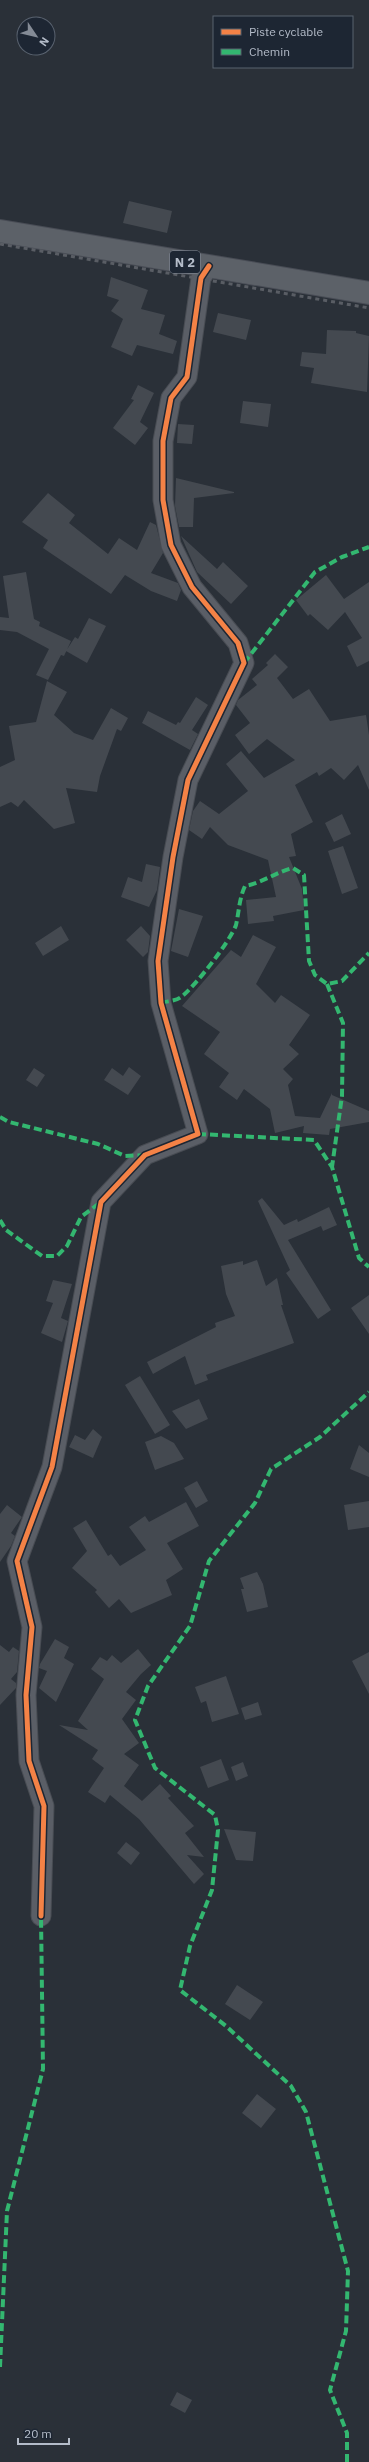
<svg xmlns="http://www.w3.org/2000/svg" width="369" height="2462" viewBox="0 0 369 2462" font-family="'IBM Plex Sans',sans-serif">
<style>
.building{fill:#444950}
.lines{fill:none;stroke-linecap:round;stroke-linejoin:round}
.minor-casing{stroke:#484c53;stroke-width:21}
.primary-casing{stroke:#484c55;stroke-width:24}
.minor{stroke:#5a5e66;stroke-width:19}
.primary{stroke:#5c6168;stroke-width:22}
.rail{stroke:#595d64;stroke-width:3;stroke-dasharray:4 4;stroke-linecap:butt}
.quiet{stroke:#33b770;stroke-width:4;stroke-dasharray:8 4;stroke-linecap:butt}
.cycleway-casing{stroke:#1d2633;stroke-width:8}
.cycleway{stroke:#f48246;stroke-width:5}
.labels{text-anchor:middle;stroke-width:3.5;stroke-linejoin:round;paint-order:stroke}
.shield{fill:#1d2633;stroke:#878f9c;stroke-width:1}
.shield-label{font-size:13px;font-weight:bold;fill:#b4bcc9}
</style>
<rect width="100%" height="100%" fill="#2a3038"/>
<path class="building" d="M129,201L172,211L167,233L123,223Z
M111,277L148,290L141,309L165,315L159,334L177,341L173,354L137,345L132,356L111,347L123,319L111,311L119,300L107,296Z
M218,313L251,320L246,340L213,332Z
M327,330L356,331V333L369,336L367,392L311,383L314,368L300,366L302,352L326,354Z
M138,385L154,393L140,422L148,428L135,445L113,428L134,400L131,399Z
M243,401L271,404L268,427L240,423Z
M178,424L194,425L192,444L177,443Z
M176,478L234,492V493L194,498L193,527H179L175,506Z
M48,493L75,515L69,523L108,554L119,538L137,550L150,522L156,525L163,553L151,573L178,583L181,590L177,601L151,591L125,575L111,594L43,548L48,540L22,522Z
M181,536L217,569L223,562L248,586L231,604L197,572Z
M26,572L34,619L40,622L39,626L71,641L64,656L61,655L48,680L36,675L49,649L17,632L0,630V617L9,618L3,576Z
M326,575L344,599L369,582V661L357,667L347,646L362,638L345,612L328,630L310,614L308,616L296,600Z
M89,618L106,626L87,663L66,651L75,637L78,639Z
M275,654L288,667L277,678L293,699L309,689L330,721L366,715L369,735V790L358,765L344,780L331,768L319,776L317,772L295,785L313,822L291,834L296,856L289,857L302,889L304,910L273,916L274,921L248,924L246,900L276,897L268,860L228,845L210,827L202,839L189,830L193,811L200,801L219,814L248,791L226,764L241,751L264,778L295,760L267,739L249,754L235,735L250,723L236,705L238,700L257,685L252,679L268,665L266,663Z
M47,681L67,692L54,715L74,733L93,740L111,708L128,718L121,731L117,729L100,776L97,792L66,788L75,823L54,829L24,800L18,807L11,802L0,807V767L15,760L9,726L36,722Z
M196,697L208,705L192,730L198,734L190,750L142,723L148,711L176,725L178,722L180,723Z
M342,814L351,834L334,842L325,823Z
M343,846L358,888L342,894L328,851Z
M146,864L160,867L157,890L149,907L121,897L128,877L142,882Z
M179,909L203,916L188,957L171,951Z
M61,926L69,940L43,956L35,943Z
M141,926L150,936L148,952L143,957L126,940Z
M253,935L276,947L256,984L275,1003L281,995L310,1015L289,1045L299,1054L283,1069L293,1079L288,1085L295,1116L320,1118L332,1093V1095L369,1111V1122L330,1129L329,1135L303,1133L304,1126L275,1133L270,1109L244,1089L237,1100L219,1087L229,1073L204,1054L220,1032L182,1006L231,950L241,957Z
M129,1067L141,1076L128,1095L104,1080L112,1068L123,1076Z
M34,1068L45,1075L37,1087L26,1080Z
M262,1198L284,1225L297,1219L298,1222L329,1207L337,1225L323,1231L321,1226L288,1240L331,1310L318,1319L286,1273L290,1270L258,1201Z
M257,1260L266,1286L277,1278L283,1305H281L294,1343L206,1375L208,1380L195,1385L185,1356L153,1374L147,1362L216,1327L215,1323L235,1316L226,1294L221,1266L243,1261V1265Z
M53,1280L72,1284L61,1318L68,1321L62,1342L41,1333L53,1303L46,1301Z
M369,1295V1334L351,1308Z
M140,1376L170,1425L155,1434L125,1385Z
M199,1399L208,1419L186,1429L172,1411Z
M93,1429L102,1437L93,1458L69,1447L75,1435L85,1440Z
M161,1436L174,1443L184,1459L155,1470L145,1442Z
M359,1445L369,1453V1477L350,1469Z
M197,1481L208,1501L196,1508L184,1488Z
M369,1501V1527L348,1530L344,1505Z
M186,1502L199,1526L167,1543L183,1569L166,1580L172,1595L131,1613L119,1599L109,1608L95,1592L97,1590L72,1568L87,1551L73,1528L86,1520L108,1556L111,1554L120,1566L146,1550L129,1527L145,1516L149,1522Z
M7,1505L22,1517L11,1533L15,1536L11,1546L0,1562V1514Z
M257,1572L263,1584L268,1607L247,1612L241,1589H244L240,1578Z
M55,1639L69,1647L64,1658L74,1664L56,1702L39,1688L47,1671L39,1668L40,1664Z
M0,1645L9,1652L13,1647L19,1651L17,1672L11,1679L16,1683V1688L0,1705Z
M138,1649L151,1665L141,1674L126,1692L136,1700L122,1719L139,1743L124,1754L139,1765L124,1786L142,1801L160,1784L171,1796L168,1798L194,1826L185,1833L204,1857L187,1855L204,1874L194,1884L139,1819L110,1795L105,1803L88,1792L104,1768L92,1759L98,1750L59,1725L88,1730L78,1721L104,1679L91,1669L100,1657L107,1661L112,1655L121,1663Z
M369,1652V1694L352,1661Z
M226,1676L239,1714L212,1722L206,1701L201,1703L195,1687Z
M258,1702L262,1715L245,1720L241,1708Z
M221,1759L229,1780L208,1788L200,1767Z
M243,1762L248,1776L236,1781L231,1767Z
M224,1829L256,1832L253,1861L236,1860Z
M126,1842L140,1853L131,1865L117,1853Z
M237,1985L263,2002L250,2020L225,2004Z
M257,2094L276,2109L261,2128L242,2113Z
M177,2392L192,2400L185,2413L170,2405Z"/>
<g class="lines">
<g class="minor-casing">
<path id="minor" d="M41,1916L44,1806L29,1761L26,1695L32,1627L17,1561L52,1467L101,1202L145,1155L198,1134L161,1003L158,961L173,857L188,780L244,663L238,643L192,587L171,545L163,500V441L171,398L187,377L201,278L209,266"/>
</g>
<g class="primary-casing">
<path id="primary" d="M0,231L369,293"/>
</g>
<use href="#minor" class="minor"/>
<use href="#primary" class="primary"/>
<path class="rail" d="M0,244L369,308"/>
<path class="quiet" d="M244,663L315,572L342,557L369,547
M327,984L343,1023L342,1096L332,1167
M161,1003C167,1001 176,1001 181,997C194,988 231,940 236,925C239,912 239,899 245,886C262,883 276,872 293,868L304,875L309,961L315,975L327,984L342,981L369,953
M0,1117L9,1122L98,1144L125,1156L145,1155
M198,1134L314,1140L332,1167L359,1258L369,1267
M0,1220L6,1230L42,1256H57L67,1246L81,1217L101,1202
M0,2367L7,2211L43,2069L41,1916
M347,2462V2433L330,2390L346,2331L348,2271L306,2112L291,2086L226,2026L180,1990L190,1946L212,1890L218,1830L215,1815L155,1768L135,1720L148,1686L190,1626L209,1561L255,1503L271,1469L320,1437L369,1392"/>
<g class="cycleway-casing">
<path id="cycleway" d="M41,1916L44,1806L29,1761L26,1695L32,1627L17,1561L52,1467L101,1202L145,1155L198,1134L161,1003L158,961L173,857L188,780L244,663L238,643L192,587L171,545L163,500V441L171,398L187,377L201,278L209,266"/>
</g>
<use href="#cycleway" class="cycleway"/>
</g>
<g class="labels">
<rect class="shield" x="170" y="251" width="30" height="22" rx="3"/>
<g class="shield-label">
<text x="185" y="267">N 2</text>
</g>
</g>
<rect x="213" y="16" width="140" height="52" fill="#1d2633" stroke="#59626f"/>
<rect x="221" y="29" width="20" height="6" fill="#f48246" stroke="#59626f"/>
<text x="249" y="36" font-size="12" fill="#b4bcc9">Piste cyclable</text>
<rect x="221" y="49" width="20" height="6" fill="#33b770" stroke="#59626f"/>
<text x="249" y="56" font-size="12" fill="#b4bcc9">Chemin</text>
<g transform="translate(36 36) rotate(125)"><circle r="19" fill="#1d2633" stroke="#59626f"/>
<path d="M0-3L7 15L0 10L-7 15Z" fill="#848b96"/>
<text y="-6" font-size="11" font-weight="bold" text-anchor="middle" fill="#b4bcc9">N</text>
</g>
<path d="M18 2438v6h51v-6" fill="none" stroke="#b4bcc9" stroke-width="2"/>
<text x="24" y="2438" font-size="12" fill="#b4bcc9" stroke="#1d2633" stroke-width="3" paint-order="stroke">20 m</text>
</svg>
